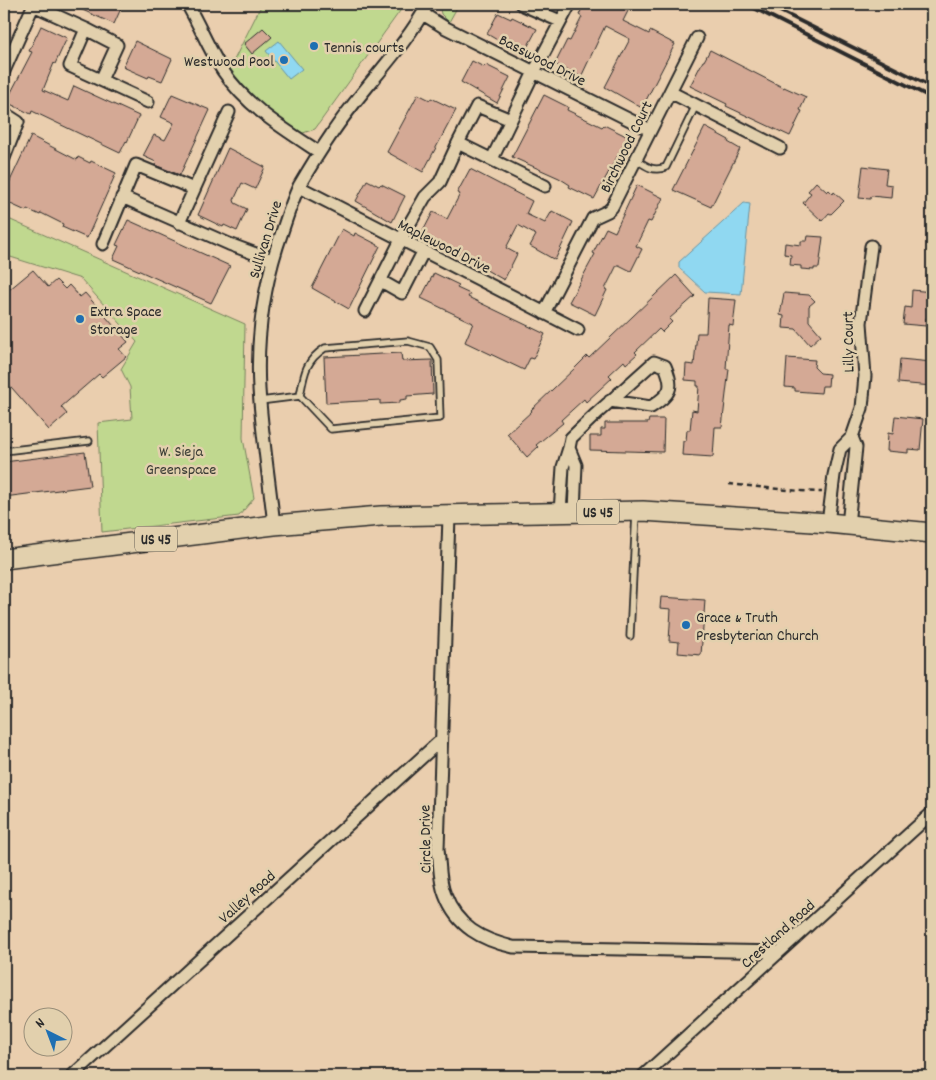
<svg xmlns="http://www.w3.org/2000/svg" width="936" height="1080" viewBox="0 0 936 1080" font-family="Dekko,sans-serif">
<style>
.green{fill:#c0d88f;stroke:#76825d}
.water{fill:#90d8f1;stroke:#6893a2}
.building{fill:#d4a995;stroke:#2b2b2b}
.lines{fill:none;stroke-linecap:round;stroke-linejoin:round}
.lane-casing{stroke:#2b2b2b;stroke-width:9}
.street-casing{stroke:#2b2b2b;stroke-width:15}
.primary-casing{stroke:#2b2b2b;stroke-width:22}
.path{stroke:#2b2b2b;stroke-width:2.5;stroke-dasharray:5 4;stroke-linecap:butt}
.lane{stroke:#e2d0ad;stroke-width:5.5}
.street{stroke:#e2d0ad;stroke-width:11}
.primary{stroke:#e2d0ad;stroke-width:19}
.rail{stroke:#2b2b2b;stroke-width:4}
.poi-dot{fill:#1f6fb2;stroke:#e2d0ad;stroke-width:2}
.labels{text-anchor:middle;stroke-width:5;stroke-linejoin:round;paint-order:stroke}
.shield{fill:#e2d0ad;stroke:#625c52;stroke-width:1}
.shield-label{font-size:15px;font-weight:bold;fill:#2b2b2b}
.poi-label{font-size:16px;fill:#2b2b2b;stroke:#e2d0ad;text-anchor:start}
.street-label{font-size:16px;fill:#2b2b2b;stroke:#e2d0ad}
.park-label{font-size:16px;fill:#3a3c35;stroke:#e2d0ad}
</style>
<rect width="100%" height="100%" fill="#eaceae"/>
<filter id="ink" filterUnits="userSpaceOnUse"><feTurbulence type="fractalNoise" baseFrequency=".02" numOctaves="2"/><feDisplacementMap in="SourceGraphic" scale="10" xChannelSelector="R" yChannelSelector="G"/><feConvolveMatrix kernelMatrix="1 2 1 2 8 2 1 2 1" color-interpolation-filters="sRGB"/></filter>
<g filter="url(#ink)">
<path class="green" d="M262,4H405L315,129L303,133L269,112L238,89L228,72Z
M439,4H459L449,22L441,14Z
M4,217L245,324L243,438L254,498L239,516L102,532L98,423L132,419L130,387L121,369L137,342L81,279L4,255Z"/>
<path class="water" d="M279,41L302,69L289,79L266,51Z
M744,203L750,204L741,294L705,292L679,268V262Z"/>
<path class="building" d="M69,4H123L114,24Z
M584,4H614L628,11L623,21L649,34L650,31L675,44L642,108L605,87L630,39L605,26L581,77L555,64L567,40L570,41L582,17L579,15Z
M498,13L511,19L512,17L537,29L523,55L487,34Z
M41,26L67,38L55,64L54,63L43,90L68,101L74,86L139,116L127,142L126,141L120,153L32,111L31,114L6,102L32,52L29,51Z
M263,28L272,37L252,54L244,44Z
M135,41L172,59L162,81L149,76L148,78L123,67Z
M710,50L784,88V87L806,97L800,110L802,111L790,136L726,106L727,104L690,86L703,61H704Z
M472,61L484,67L486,65L510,77L497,103L461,82Z
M172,94L210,110L180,175L155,165L156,162L143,156L154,135L165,140L174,123L161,117Z
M418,94L430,100L431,98L456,110L423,172L387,152Z
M544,95L568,107L567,110L602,127L604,125L628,137L594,199L569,187L570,185L559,178L512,157Z
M705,127L729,140L728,142L740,149L711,207L673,190Z
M31,136L77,160L78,157L90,163L91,161L116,173L87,238L62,227L63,224L41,213L40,215L27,209L26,211L4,201V194Z
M228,148L265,167L255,189L242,183L234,200L235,203L247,209L237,231L224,225L223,227L198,215Z
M863,166L887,169L885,184L892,185L891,198L871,196L870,199L859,198Z
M470,169L532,201L526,214L545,223L552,211L573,222L555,260L530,246L536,235L518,225L506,248L517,254L504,280L458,254L446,249L445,250L420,237L433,212L447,219L460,194L457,193Z
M367,180L379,186L381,184L405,196L392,222L356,201Z
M816,182L827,192L829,190L833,194L834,192L844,201L831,214L829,213L822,221L803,203L811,193L808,191Z
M637,185L663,198L651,222L648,221L636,246L642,249L631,271L619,265H617L605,289L607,290L595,315L569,302L595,254L593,253L606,228L615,232Z
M128,220L230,266L211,303L113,259L119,246L116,245Z
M342,229L354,236L355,233L380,246L349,309L312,288Z
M808,236L823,237L819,268H814V270L801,269V266L790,265L791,255L784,254L785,243L801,245V241H807Z
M33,270L48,287L56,280L65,289L69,285L80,297L85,293L128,342L119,349L126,357L102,377L99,374L61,407L67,414L49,430L4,379V294Z
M434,273L459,285L457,288L470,294L468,297L545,334L533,359L530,358L524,370L465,342L473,323L421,298Z
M676,275L695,296L669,319L672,322L662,332L659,329L635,352L637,354L626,364L624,361L609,375L612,378L586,402L584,399L561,420L563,423L536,445L538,447L527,457L507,434L532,411L531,410L575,368L587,356L589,358Z
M912,290L932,292V318H926V326L903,324L905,307L911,308Z
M784,293L809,295L815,301L809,306V321L821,335L810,345L796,329L783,328L784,316L780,315Z
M708,298L736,300L733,326L729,325L726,369H729L722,427H715L713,457L682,455L683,441H686L687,430H690L692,410L697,411L699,386H697V381L685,380L686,364L694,365L697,333H706Z
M401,353L402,361L432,360L433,394L407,396V399L400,400V403L380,404V400L326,403L324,357Z
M787,358L815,360L814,367L820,373L829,374L828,386H822L821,393L795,391V388L785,387Z
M900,359L932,362V386L898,383Z
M895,416L923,419L920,450L908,449V453L887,451L888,433L893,434Z
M649,419H664L663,452L590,450V436H601V429H605V423H648Z
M85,452L90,486L4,497V462Z
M661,597L705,600L701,655L678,653L679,642L669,641L671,609L660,608Z"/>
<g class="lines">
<g class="lane-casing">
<path id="lane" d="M637,160C647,167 654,172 666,167L696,105
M260,401L300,396C304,374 305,361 325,348L408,341L430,347L438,360L440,418L331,429L300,396
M4,451L89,441
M630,636L636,513"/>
</g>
<g class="street-casing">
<path id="street" d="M187,4C200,26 209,50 223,71C247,107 284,129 319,152
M521,4L560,21
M33,5L86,29L70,66L148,102
M423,14L444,27L650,130
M86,29L117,45L101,80
M4,71L34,4
M670,92L780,148
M4,113L18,122L4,158
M458,143L477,106L511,120
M492,159L534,72L570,4
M299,187L578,330
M122,197L229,244L272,260
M179,223L229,112
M103,244L136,165L194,189
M381,281L402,293L423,252
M365,311L406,230L425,197L440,182L458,143L545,186
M544,313L593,218L608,211L612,207L697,38
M569,448L571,438L596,414L654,362L665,366C675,389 670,394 651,407L610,401
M560,512L563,467L569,448L576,465L574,512
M449,516L438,849C440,864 439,881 445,895C457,927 482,940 513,947L779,952
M828,523L834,475L840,449L852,437L862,408L865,376L861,323L871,246
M274,525C269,479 262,435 259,389C256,335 264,283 282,232C287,217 292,201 299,186C309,169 320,151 331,135C361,89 402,52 428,4
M848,525L856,447L852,437
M72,1076L441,740
M643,1076L932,813"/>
</g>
<g class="primary-casing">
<path id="primary" d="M4,559L274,525L381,516L643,511L828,523L932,533"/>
</g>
<path class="path" d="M729,484C760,487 790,491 822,492"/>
<use href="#lane" class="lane"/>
<use href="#street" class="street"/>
<use href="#primary" class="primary"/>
<path class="rail" d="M746,4L932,98
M766,4L932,87"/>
</g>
</g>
<g class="poi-dot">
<circle cx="314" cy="46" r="5"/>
<circle cx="284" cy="60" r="5"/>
<circle cx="80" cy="319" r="5"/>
<circle cx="686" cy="625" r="5"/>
</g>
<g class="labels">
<g class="shield">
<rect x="577" y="499.5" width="42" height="25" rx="4"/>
<rect x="135" y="526.5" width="42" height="25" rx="4"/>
</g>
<g class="shield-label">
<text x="598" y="517">US 45</text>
<text x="156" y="544">US 45</text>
</g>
<g class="poi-label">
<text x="324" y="52">Tennis courts</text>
<text x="274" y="66" text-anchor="end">Westwood Pool</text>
<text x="90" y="316">Extra Space<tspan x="90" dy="18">Storage</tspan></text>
<text x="696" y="622">Grace &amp; Truth<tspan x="696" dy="18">Presbyterian Church</tspan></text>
</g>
<g class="street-label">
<text transform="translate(543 59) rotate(27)" y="6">Basswood Drive</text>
<text transform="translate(625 146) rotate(-64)" y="6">Birchwood Court</text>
<text transform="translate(264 239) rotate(-73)" y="6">Sullivan Drive</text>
<text transform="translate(445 245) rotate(27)" y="6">Maplewood Drive</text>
<text transform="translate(847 342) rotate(-91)" y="6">Lilly Court</text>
<text transform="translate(424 839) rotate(-91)" y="6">Circle Drive</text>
<text transform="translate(246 896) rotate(-42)" y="6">Valley Road</text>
<text transform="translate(777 933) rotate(-42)" y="6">Crestland Road</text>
</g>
<g class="park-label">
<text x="181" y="456">W. Sieja<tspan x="181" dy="18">Greenspace</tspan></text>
</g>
</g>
<rect width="936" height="1080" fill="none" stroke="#e2d0ad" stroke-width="20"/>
<rect x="10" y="10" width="916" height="1060" fill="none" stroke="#2b2b2b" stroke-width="2" filter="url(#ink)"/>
<g transform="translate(48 1032) rotate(318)"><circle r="24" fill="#e2d0ad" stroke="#998e79"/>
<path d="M0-4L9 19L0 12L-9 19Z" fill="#1f6fb2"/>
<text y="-8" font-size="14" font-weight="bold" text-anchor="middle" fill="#2b2b2b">N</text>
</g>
</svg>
